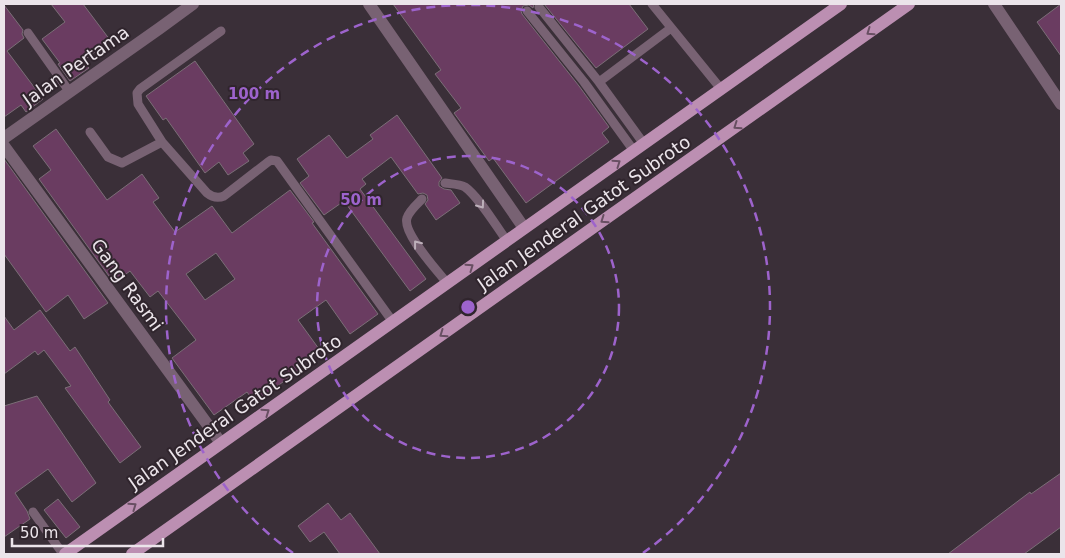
<svg xmlns="http://www.w3.org/2000/svg" width="1065" height="558" viewBox="0 0 1065 558" font-family="'DejaVu Sans',sans-serif">
<style>
.building{fill:#6a3c61;stroke:#7b6e77;fill-rule:evenodd}
.lines{fill:none;stroke-linecap:round;stroke-linejoin:round}
.service{stroke:#786273;stroke-width:9}
.minor{stroke:#786273;stroke-width:12}
.primary{stroke:#bc8fb2;stroke-width:12}
.oneway{stroke:#684f62}
.oneway2{stroke:#bdb0ba}
.ring{fill:none;stroke:#9d63cc;stroke-width:2.5;stroke-dasharray:9 6}
.labels{text-anchor:middle;stroke-width:4;stroke-linejoin:round;paint-order:stroke}
.street-label{font-size:18px;fill:#ebe4ea;stroke:#30252d}
.centre{fill:#9d63cc;stroke:#30252d;stroke-width:2.5}
.ring-label{font-size:15px;text-anchor:middle;font-weight:bold;fill:#9d63cc;stroke:#30252d;stroke-width:4;stroke-linejoin:round;paint-order:stroke}
</style>
<rect width="100%" height="100%" fill="#3a2f38"/>
<path class="building" d="M51,4H83L110,40L83,61L89,68L70,81L58,64L60,63L42,39L65,22Z
M393,4H534L533,8L529,5L523,6L521,11L522,14L579,86L609,127L602,133L609,142L526,203L493,158L489,161L454,113L461,108L435,74L441,70Z
M544,4H629L648,29L596,68Z
M1061,4V56L1037,22Z
M4,5L23,30L22,34L24,38L7,51L43,99L26,112L21,105L4,117Z
M195,61L254,144L243,153L249,161L228,175L219,162L205,173L166,118L163,120L146,96Z
M397,115L442,178L439,182V186L444,189L451,190L460,203L436,220L425,204L428,200L427,195L423,193L418,194L391,157L362,179L366,184L360,189L426,279L410,291L344,201L324,215L300,183L309,176L297,159L329,135L347,158L373,139L370,135Z
M56,129L107,200L142,174L159,198L153,202L175,232L212,206L232,233L290,190L314,222L312,223L378,314L350,334L326,300L298,320L319,349L301,362L304,366L255,403L247,392L214,415L172,358L196,340L158,291L150,297L130,271L114,283L39,179L51,170L33,146ZM216,253L235,279L205,300L186,274Z
M4,159L108,303L84,319L68,295L46,312L4,254Z
M40,310L70,351L75,347L110,400L108,402L141,447L120,463L65,388L71,386L44,350L38,355L35,351L4,374V316L14,330Z
M37,396L96,483L72,502L48,469L15,493L27,511L30,519L4,537V406Z
M1061,473V527L1024,554H948L1030,492L1031,494Z
M58,499L80,527L66,538L44,510Z
M328,503L341,520L350,513L380,554H340L324,532L310,542L298,526Z"/>
<g class="lines">
<path class="service" d="M652,4L721,89
M539,7L599,82L644,144
M527,11L584,82L634,151
M221,31L140,89L137,93L138,104L162,142L207,193C212,197 217,199 224,196L268,162L271,160L277,161L393,322
M28,33L69,91
M599,82L671,28
M90,132L108,157L122,163L162,142
M445,183C452,184 459,184 465,187C479,197 496,226 507,241
M422,199C417,204 409,211 407,218C402,233 437,270 447,283
M33,512L63,554"/>
<path class="minor" d="M369,4L524,228
M994,4L1061,104
M4,138L160,28L193,4
M4,146L221,443"/>
<path class="primary" d="M65,554L841,4
M132,554L909,4"/>
</g>
<defs><path id="oneway-chevron" d="M-2-3.5L2.5 0L-2 3.5" fill="none" stroke-width="1.6" stroke-linecap="round" stroke-linejoin="round" transform="scale(1.25)"/></defs>
<g class="oneway">
<use href="#oneway-chevron" transform="translate(870 32) rotate(145)"/>
<use href="#oneway-chevron" transform="translate(737 126) rotate(145)"/>
<use href="#oneway-chevron" transform="translate(617 163) rotate(-35)"/>
<use href="#oneway-chevron" transform="translate(604 220) rotate(145)"/>
<use href="#oneway-chevron" transform="translate(470 267) rotate(-35)"/>
<use href="#oneway-chevron" transform="translate(443 334) rotate(145)"/>
<use href="#oneway-chevron" transform="translate(266 412) rotate(-35)"/>
<use href="#oneway-chevron" transform="translate(133 506) rotate(-35)"/>
</g>
<g class="oneway2">
<use href="#oneway-chevron" transform="translate(481 205) rotate(54)"/>
<use href="#oneway-chevron" transform="translate(417 244) rotate(-128)"/>
</g>
<g class="ring">
<circle cx="468" cy="307" r="151"/>
<path d="M293 553A302 302 0 1 1 643 553"/>
</g>
<g class="labels">
<g class="street-label">
<text transform="translate(76 66) rotate(-35)" y="6">Jalan Pertama</text>
<text transform="translate(584 213) rotate(-35)" y="6">Jalan Jenderal Gatot Subroto</text>
<text transform="translate(127 285) rotate(54)" y="6">Gang Rasmi</text>
<text transform="translate(235 412) rotate(-35)" y="6">Jalan Jenderal Gatot Subroto</text>
</g>
</g>
<circle cx="468" cy="307" r="8" class="centre"/>
<g class="ring-label">
<text x="254" y="99">100 m</text>
<text x="361" y="205">50 m</text>
</g>
<rect width="1065" height="558" fill="none" stroke="#ebe4ea" stroke-width="10"/>
<path d="M12 538v8h151v-8" fill="none" stroke="#ebe4ea" stroke-width="2.5"/>
<text x="20" y="538" font-size="15" fill="#ebe4ea" stroke="#30252d" stroke-width="4" paint-order="stroke">50 m</text>
</svg>
